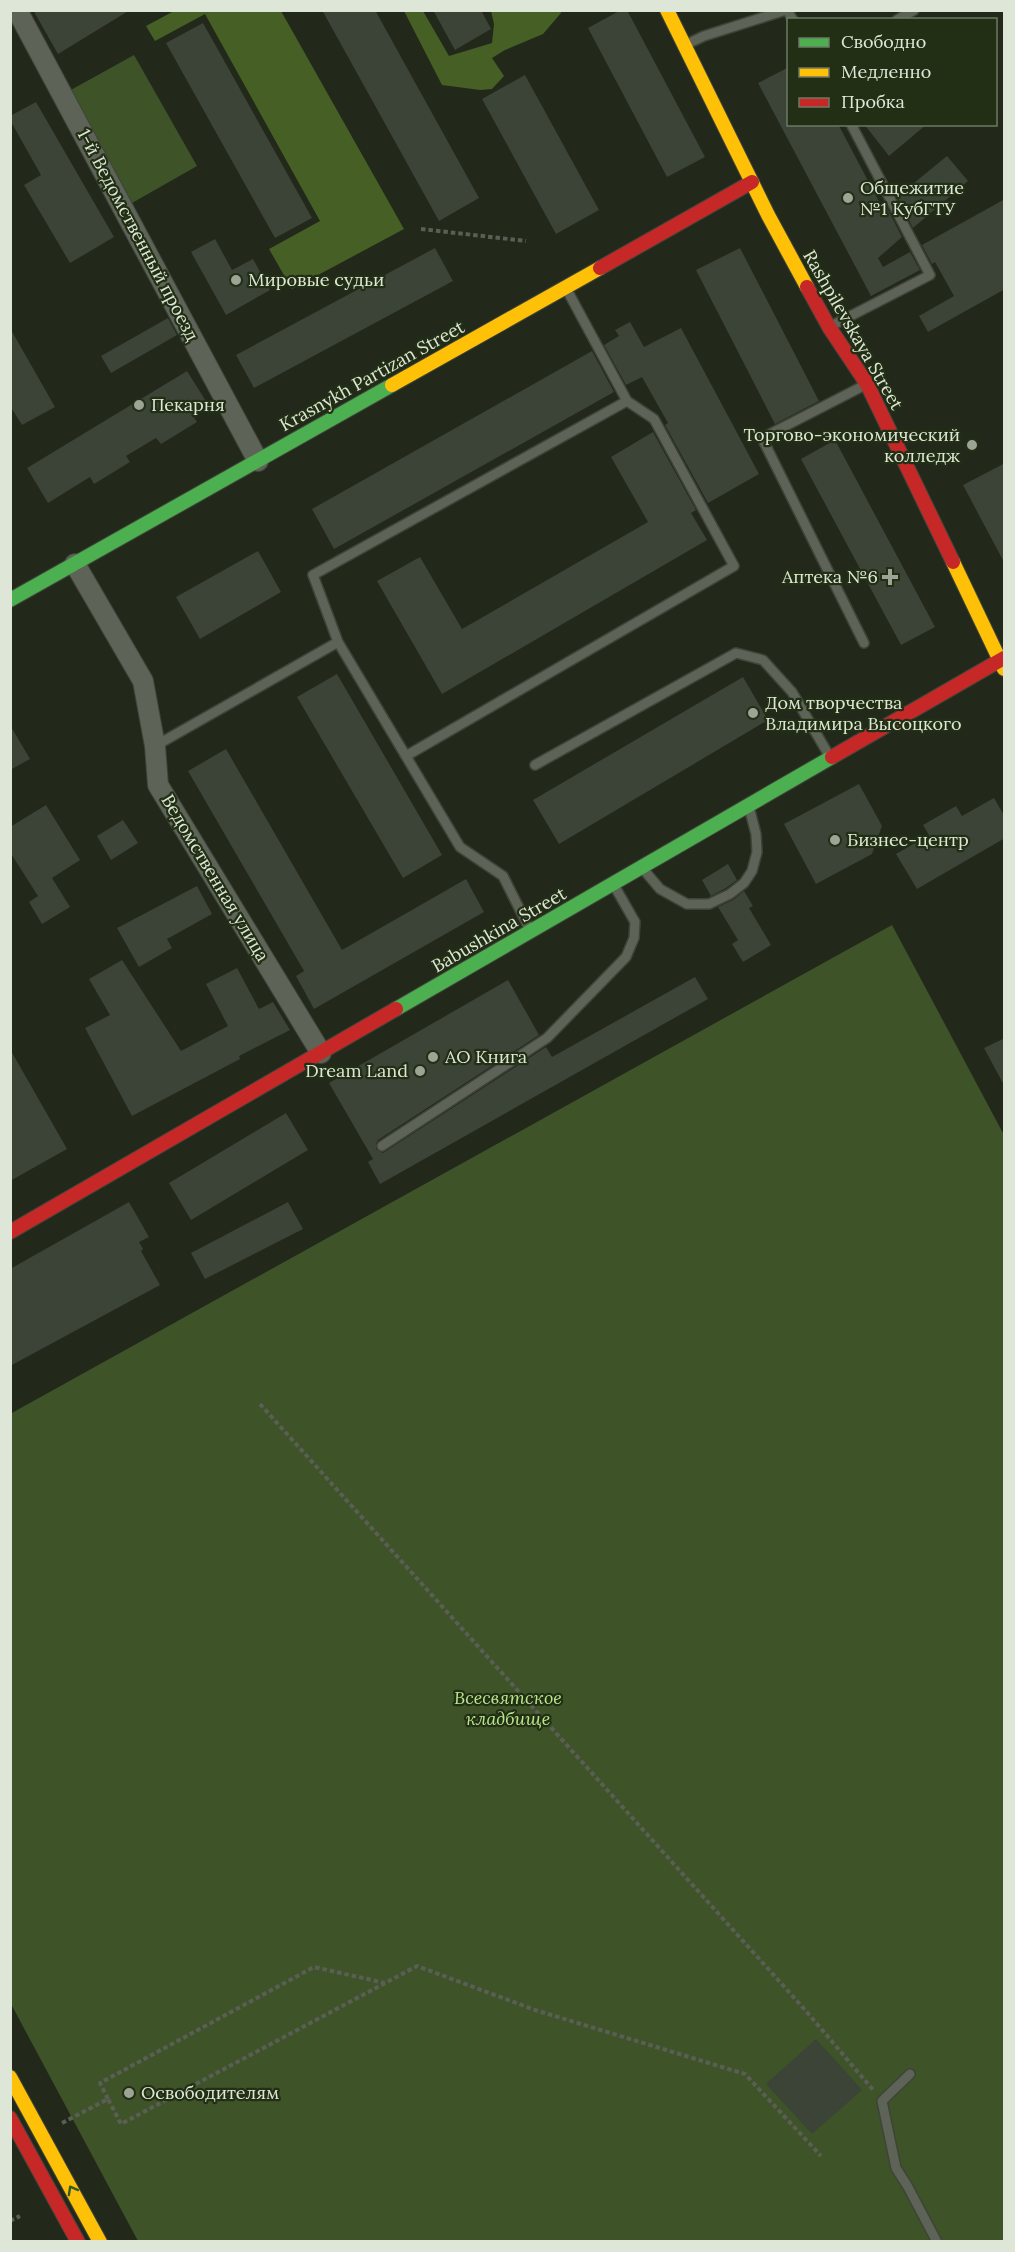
<svg xmlns="http://www.w3.org/2000/svg" width="1015" height="2252" viewBox="0 0 1015 2252" font-family="Lora,serif">
<style>
.green{fill:#3f5329}
.forest{fill:#455f25}
.building{fill:#3c4337}
.lines{fill:none;stroke-linecap:round;stroke-linejoin:round}
.lane-casing{stroke:#3e4439;stroke-width:12}
.street-casing{stroke:#3e4439;stroke-width:22}
.fast-casing{stroke:#3e4439;stroke-width:16}
.slow-casing{stroke:#3e4439;stroke-width:16}
.jam-casing{stroke:#3e4439;stroke-width:16}
.path{stroke:#5a5f56;stroke-width:4;stroke-dasharray:4.5 3;stroke-linecap:butt}
.lane{stroke:#5d6357;stroke-width:9}
.street{stroke:#5d6357;stroke-width:20}
.fast{stroke:#4caf50;stroke-width:14}
.slow{stroke:#ffc107;stroke-width:14}
.jam{stroke:#c62828;stroke-width:14}
.oneway{stroke:#315c2a}
.poi-dot{fill:#9ca495;stroke:#222f15;stroke-width:2}
.labels{text-anchor:middle;stroke-width:4.5;stroke-linejoin:round;paint-order:stroke}
.poi-label{font-size:18px;fill:#dee7d7;stroke:#222f15;text-anchor:start}
.street-label{font-size:18px;fill:#dee7d7;stroke:#222f15}
.park-label{font-size:18px;font-style:italic;fill:#b9e78b;stroke:#222f15}
</style>
<rect width="100%" height="100%" fill="#22291b"/>
<path class="green" d="M134,55L197,166L132,203L69,91Z
M892,925L1004,1135V2241H138L11,2004L10,1414Z"/>
<path class="forest" d="M560,10L561,13L543,34L505,50L492,58L504,76L492,89L480,90L442,85L404,11H423L449,56L492,43L494,24L491,11Z
M174,11H281L404,229L292,289L269,249L320,221L205,14L155,41L146,26Z"/>
<path class="building" d="M33,10H130L58,54Z
M322,10H375L479,198L439,221Z
M433,10H481L491,29L455,50Z
M621,10H627L705,157L667,177L588,28Z
M203,23L312,218L275,238L166,43Z
M789,67V124H838L883,209L886,206L902,237L878,258L883,267L910,252L920,270L871,296L758,83Z
M525,75L599,210L556,234L482,99Z
M36,102L114,237L70,263L24,185L41,175L10,120V116Z
M864,124H927L889,156Z
M947,156L968,181L913,228L897,197Z
M1005,199V289L928,332L919,316L954,296L935,262L932,264L922,245Z
M215,239L232,270L253,259L270,290L226,315L191,252Z
M435,248L453,281L254,388L236,355Z
M740,248L819,401L775,424L696,270Z
M168,318L177,335L111,373L101,356Z
M630,322L644,347L681,328L759,474L708,503L665,425L668,423L642,377L626,385L604,345L619,336L615,330Z
M10,328L55,407L22,425L10,406Z
M592,351L614,392L334,549L312,509Z
M187,371L209,406L193,416L197,422L161,444L156,438L126,456L130,462L94,484L90,477L48,503L27,468Z
M653,432L696,510L691,513L707,540L442,694L377,581L420,557L462,629L648,522L611,457Z
M835,440L935,627L901,645L801,459Z
M1005,463V564L963,485Z
M258,551L281,592L200,639L176,597Z
M337,674L442,855L403,878L297,697Z
M743,677L768,720L559,844L533,800Z
M10,725L30,759L10,770Z
M226,749L342,950L466,879L484,912L314,1009L296,976L304,971L188,771Z
M859,784L882,826L872,854L816,884L784,824Z
M994,798L1005,817V838L917,889L896,854L929,835L923,825L956,806L962,816Z
M46,805L80,860L52,878L70,907L42,924L29,902L38,896L10,852V827Z
M123,820L138,843L111,860L97,836Z
M728,864L737,880L726,888L711,896L702,880Z
M197,886L212,914L167,939L172,948L139,967L117,928Z
M744,891L753,906L749,908L771,945L743,962L732,944L738,940L718,907L733,900Z
M122,960L181,1051L228,1026L206,984L237,968L259,1009L273,1002L290,1030L239,1056L240,1059L132,1116L85,1028L110,1015L89,979Z
M695,977L708,999L380,1184L368,1162L373,1159L329,1083L508,980L539,1035L378,1140L376,1144V1149L383,1153L546,1047L552,1057Z
M1005,1038V1087L984,1048Z
M10,1049L67,1149L10,1181Z
M286,1113L308,1150L191,1220L169,1183Z
M129,1202L149,1237L139,1242L143,1249L141,1251L160,1285L10,1366V1269Z
M288,1202L303,1229L205,1279L191,1253Z
M816,2039L862,2090L812,2134L766,2084Z"/>
<g class="lines">
<g class="lane-casing">
<path id="lane" d="M787,10L793,20
M897,20L914,10
M687,44L704,36L786,10
M831,326L930,275L851,124
M338,642L313,575L627,401
M864,643L762,438L865,385
M155,746L338,642L460,847L503,876L530,930
M406,756L734,566L654,419L627,401L567,290
M535,765L736,653L763,660L792,692L830,757
M644,870L660,889L687,904H709L730,894L744,883L752,871L757,852L756,834L749,807
M382,1146L547,1038L626,957L634,938L635,922L615,887
M910,2074L882,2101L896,2168L908,2187L937,2242"/>
</g>
<g class="street-casing">
<path id="street" d="M17,10L258,461
M75,564L143,681L155,746L158,785L321,1053"/>
</g>
<g class="fast-casing">
<path id="fast" d="M10,600L392,385
M396,1009L832,757"/>
</g>
<g class="slow-casing">
<path id="slow" d="M667,10L768,215L807,287
M392,385L600,268
M953,562L1004,669
M10,2077L100,2242"/>
</g>
<g class="jam-casing">
<path id="jam" d="M600,268L752,182
M807,287L829,327L867,384L953,562
M832,757L1004,658
M10,1232L396,1009
M10,2118L78,2242"/>
</g>
<path class="path" d="M421,229L526,241
M260,1404L806,2011L874,2091
M108,2099L100,2083L314,1967L385,1983
M62,2123L108,2099L121,2124L417,1966L535,2010L745,2074L821,2156
M10,2221L20,2216"/>
<use href="#lane" class="lane"/>
<use href="#street" class="street"/>
<use href="#fast" class="fast"/>
<use href="#slow" class="slow"/>
<use href="#jam" class="jam"/>
</g>
<defs><path id="oneway-chevron" d="M-2-3.5L2.5 0L-2 3.5" fill="none" stroke-width="1.6" stroke-linecap="round" stroke-linejoin="round" transform="scale(1.5)"/></defs>
<use class="oneway" href="#oneway-chevron" transform="translate(72 2190) rotate(-119)"/>
<g class="poi-dot">
<circle cx="848" cy="198" r="6"/>
<circle cx="236" cy="280" r="6"/>
<circle cx="139" cy="405" r="6"/>
<circle cx="972" cy="445" r="6"/>
<path d="M887 568h6v6h6v6h-6v6h-6v-6h-6v-6h6z"/>
<circle cx="753" cy="713" r="6"/>
<circle cx="835" cy="840" r="6"/>
<circle cx="433" cy="1057" r="6"/>
<circle cx="420" cy="1071" r="6"/>
<circle cx="129" cy="2093" r="6"/>
</g>
<g class="labels">
<g class="poi-label">
<text x="860" y="194">Общежитие<tspan x="860" dy="21">№1 КубГТУ</tspan></text>
<text x="248" y="286">Мировые судьи</text>
<text x="151" y="411">Пекарня</text>
<text x="960" y="441" text-anchor="end">Торгово-экономический<tspan x="960" dy="21">колледж</tspan></text>
<text x="878" y="583" text-anchor="end">Аптека №6</text>
<text x="765" y="709">Дом творчества<tspan x="765" dy="21">Владимира Высоцкого</tspan></text>
<text x="847" y="846">Бизнес-центр</text>
<text x="445" y="1063">АО Книга</text>
<text x="408" y="1077" text-anchor="end">Dream Land</text>
<text x="141" y="2099">Освободителям</text>
</g>
<g class="street-label">
<text transform="translate(138 235) rotate(62)" y="6">1-й Ведомственный проезд</text>
<text transform="translate(853 330) rotate(60)" y="6">Rashpilevskaya Street</text>
<text transform="translate(372 376) rotate(-29)" y="6">Krasnykh Partizan Street</text>
<text transform="translate(215 878) rotate(59)" y="6">Ведомственная улица</text>
<text transform="translate(499 930) rotate(-30)" y="6">Babushkina Street</text>
</g>
<g class="park-label">
<text x="508" y="1704">Всесвятское<tspan x="508" dy="21">кладбище</tspan></text>
</g>
</g>
<rect width="1015" height="2252" fill="none" stroke="#dee7d7" stroke-width="24"/>
<rect x="787" y="18" width="210" height="108" fill="#222f15" stroke="#6d7963" stroke-width="1.5"/>
<rect x="799" y="38" width="30" height="9" fill="#4caf50" stroke="#6d7963" stroke-width="1.5"/>
<text x="841" y="48" font-size="18" fill="#dee7d7">Свободно</text>
<rect x="799" y="68" width="30" height="9" fill="#ffc107" stroke="#6d7963" stroke-width="1.5"/>
<text x="841" y="78" font-size="18" fill="#dee7d7">Медленно</text>
<rect x="799" y="98" width="30" height="9" fill="#c62828" stroke="#6d7963" stroke-width="1.5"/>
<text x="841" y="108" font-size="18" fill="#dee7d7">Пробка</text>
</svg>
